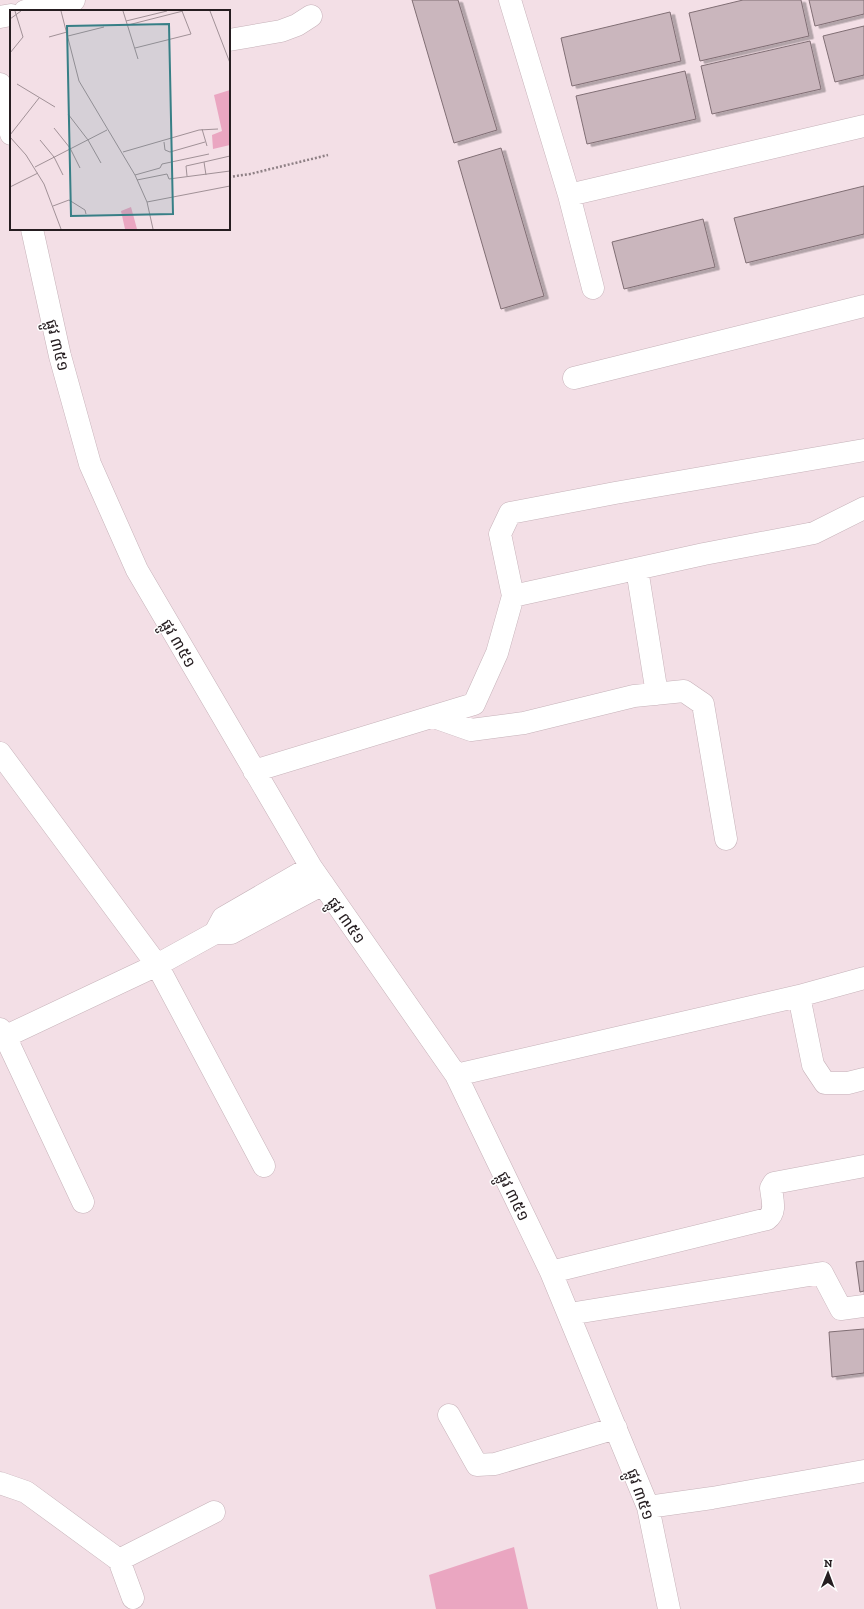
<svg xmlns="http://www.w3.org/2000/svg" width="864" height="1609" viewBox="0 0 864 1609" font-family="'Zilla Slab','Noto Sans Khmer',serif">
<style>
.green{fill:#eaa6c1}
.building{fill:#cab6bd;stroke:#806e74;filter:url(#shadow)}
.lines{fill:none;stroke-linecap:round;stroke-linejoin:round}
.minor-casing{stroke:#c6b2b9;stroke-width:23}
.path{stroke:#8e8085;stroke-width:2.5;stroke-dasharray:2 2;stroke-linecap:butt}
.minor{stroke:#fff;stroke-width:22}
.labels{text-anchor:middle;stroke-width:3;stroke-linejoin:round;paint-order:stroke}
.street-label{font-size:16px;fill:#251d20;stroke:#fff}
.inset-road{fill:none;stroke:#a19197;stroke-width:1}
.view{fill:#377f86;fill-opacity:0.15;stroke:#377f86;stroke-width:2}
.inset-edge{fill:none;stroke:#251d20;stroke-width:2}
</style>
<defs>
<filter id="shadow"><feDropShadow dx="4.5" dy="2.5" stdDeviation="0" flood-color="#0004"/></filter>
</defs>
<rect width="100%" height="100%" fill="#f3dfe6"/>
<path class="green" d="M514,1547L528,1609H436L429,1575Z"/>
<path class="building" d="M412,0H458L497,130L454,143Z
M743,0H801L809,36L700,61L689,13Z
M809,0H864V14L815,26Z
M670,12L681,61L572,86L561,38Z
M864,26V75L835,82L823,36Z
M810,41L821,89L712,114L701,66Z
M685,71L696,119L587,144L576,96Z
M501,148L544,296L501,309L458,161Z
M864,186V234L746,263L734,218Z
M703,219L715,267L624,289L612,242Z
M864,1261V1291L860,1292L856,1262Z
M864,1329V1373L832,1377L829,1332Z"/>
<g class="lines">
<g class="minor-casing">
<path id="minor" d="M510,0L569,195L593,288
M25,11L74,0
M0,17L11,15
M229,40L281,31L297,25L311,16
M0,84L11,134
M569,195L864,126
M32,229L60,356L90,464L137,570L311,867L456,1075L551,1272L648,1507L669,1609
M574,378L864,306
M637,569L657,694
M513,596L704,554L814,533L864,508
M434,717L471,730L524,723L634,696L684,691L703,704L726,839
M0,753L157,965L264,1166
M254,771L474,704L497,653L513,596L500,534L510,513L615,493L864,450
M215,933L223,918L311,867
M799,996L813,1065L825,1083H848L864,1079
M0,1029L5,1036L83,1202
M0,1039L157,965L215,933H231L323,884
M456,1075L799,996L864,978
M551,1272L767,1219C777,1212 772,1199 771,1188L774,1183L864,1166
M569,1314L822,1273L841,1309L864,1306
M449,1415L477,1465L495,1464L616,1428
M0,1483L26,1492L119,1560L133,1598
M648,1507L712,1498L864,1471
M119,1560L214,1512"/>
</g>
<path class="path" d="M229,177L250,174L328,155"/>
<use href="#minor" class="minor"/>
</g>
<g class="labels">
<g class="street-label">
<text transform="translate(58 345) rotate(76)" y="6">ផ្លូវ ៣៥១</text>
<text transform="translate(179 643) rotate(60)" y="6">ផ្លូវ ៣៥១</text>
<text transform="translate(347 920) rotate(55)" y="6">ផ្លូវ ៣៥១</text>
<text transform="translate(514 1196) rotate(64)" y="6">ផ្លូវ ៣៥១</text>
<text transform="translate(641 1494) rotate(71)" y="6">ផ្លូវ ៣៥១</text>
</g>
</g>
<g transform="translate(10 10)">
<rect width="220" height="220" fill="#f3dfe6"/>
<path d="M220,80V135L203,139L202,125L212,121L204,85ZM121,197L127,219H115L111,201Z" fill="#eaa6c1"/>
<path class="inset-road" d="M51,1L69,71L125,165L137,192L143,219M113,1L128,49M200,1L220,53M0,9L11,1M116,11L157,1M118,15L173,1M58,26L94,17M39,27L57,22M125,38L181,24L172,1M0,43L13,27L5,1M7,74L45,97M58,104L78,130L91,153M44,118L60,138L70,158M192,119L197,136M0,125L29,88M0,127L16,145L34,174L51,219M30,130L44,147L53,165M154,132L155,140L160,142L195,132M113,142L189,120L208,119M25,157L97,120M125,165L150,158L152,154L199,144M196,165L194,152L220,146M177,166L176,156L194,152M127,170L157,164L159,169L220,161M0,177L28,163M137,192L220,176M43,196L59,190L75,200L76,204"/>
<path class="view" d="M159,14L163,204L61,206L57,16Z"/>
<rect width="220" height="220" class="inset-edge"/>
</g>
<g transform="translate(828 1573) rotate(1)" stroke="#ffffff" stroke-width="3" paint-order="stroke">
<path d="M0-3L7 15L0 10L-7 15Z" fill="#251d20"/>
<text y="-6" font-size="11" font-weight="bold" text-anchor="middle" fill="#251d20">N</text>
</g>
</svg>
